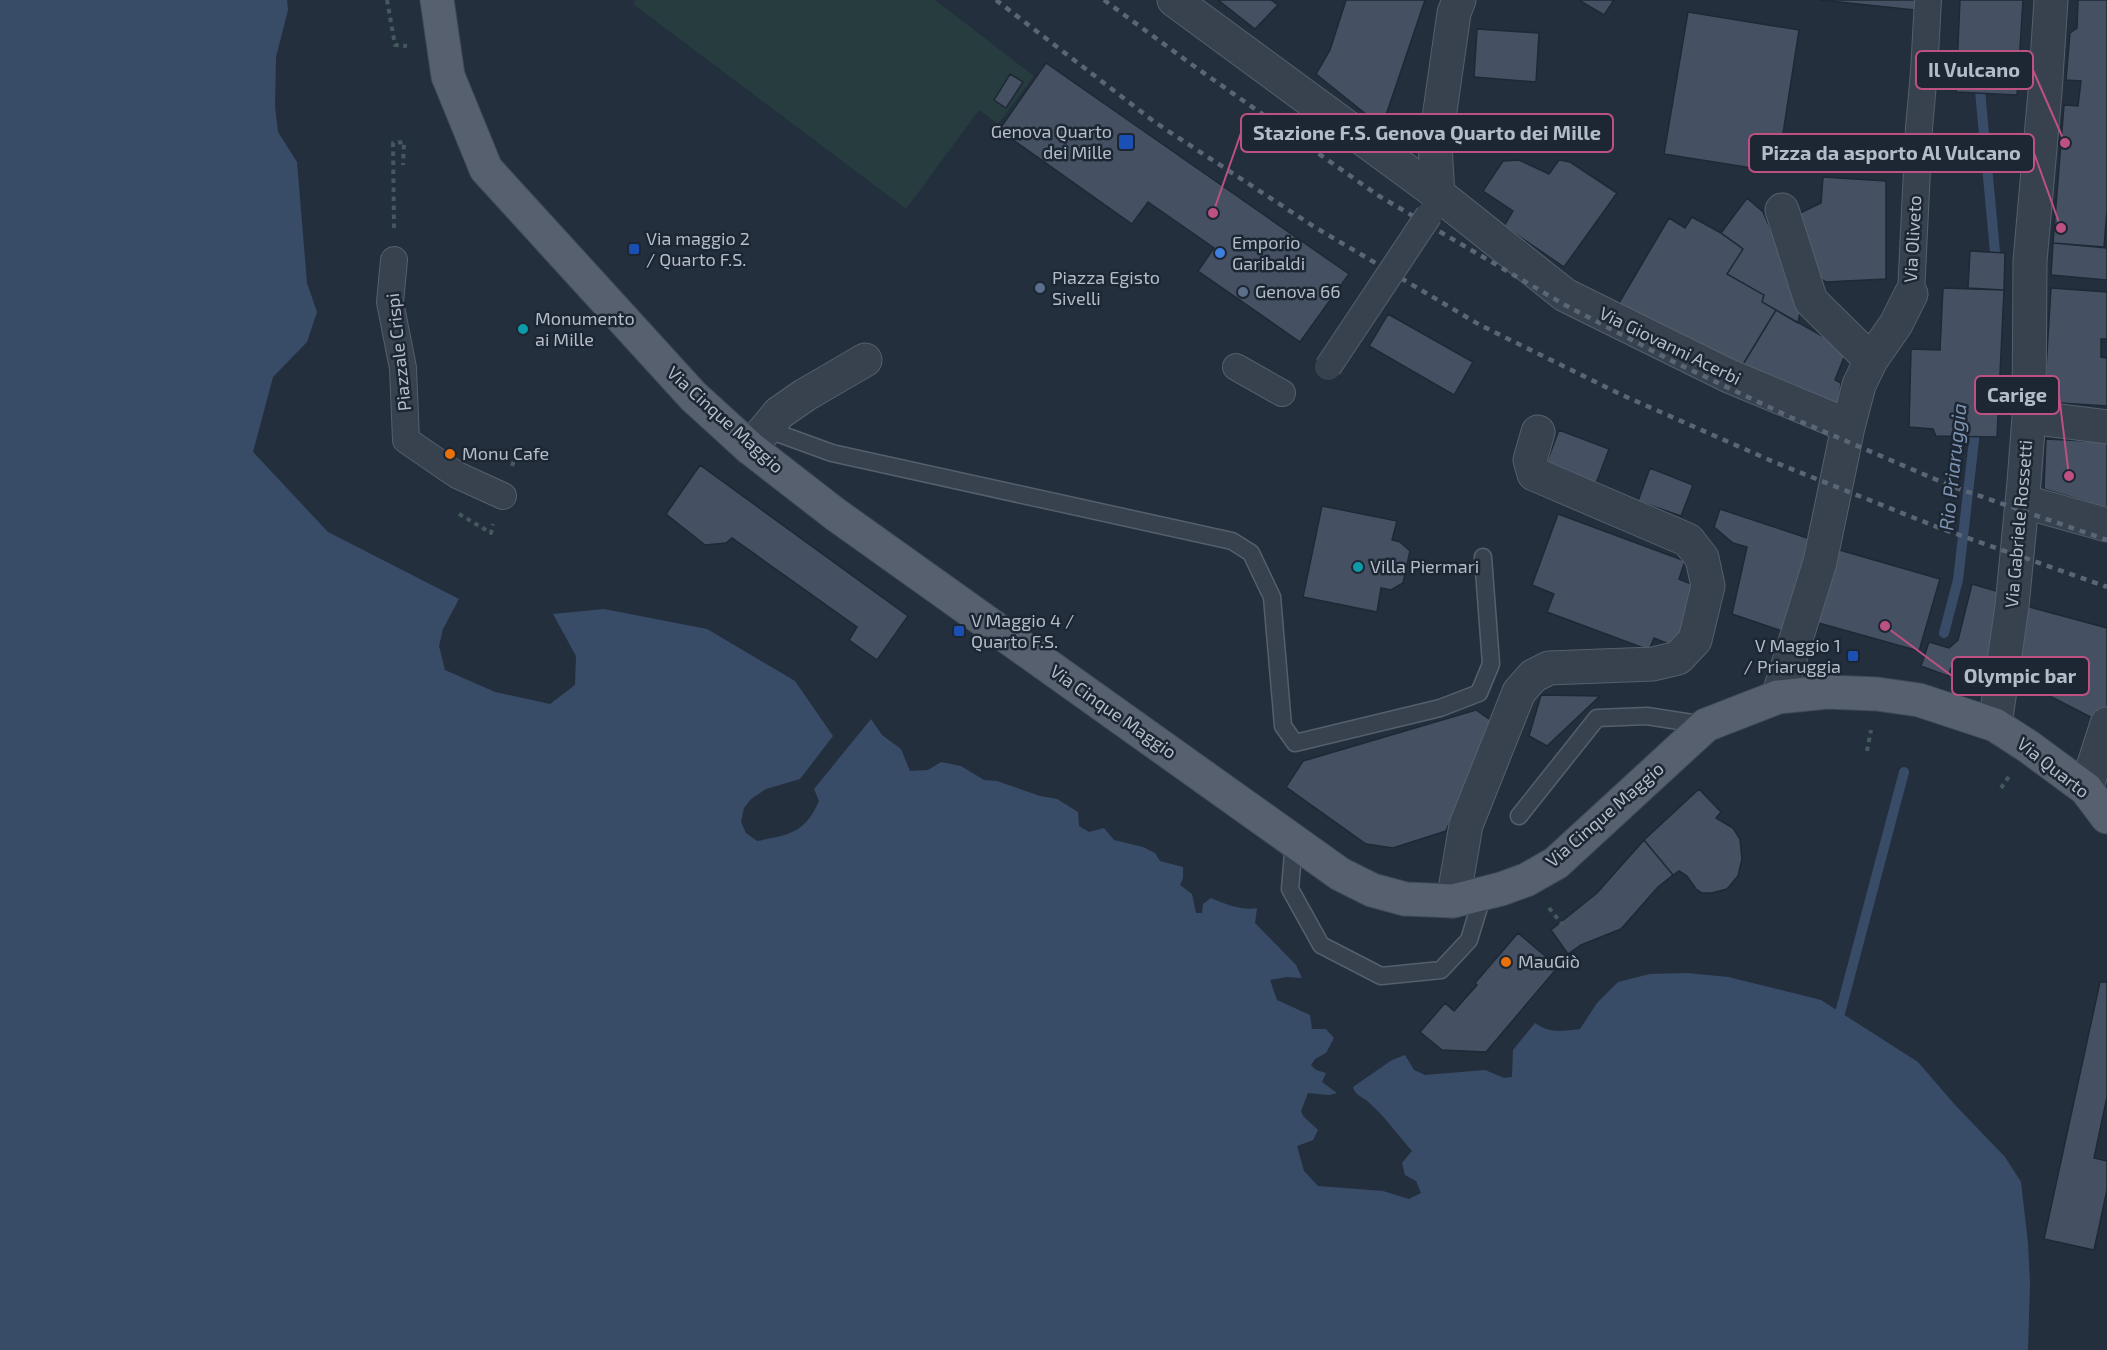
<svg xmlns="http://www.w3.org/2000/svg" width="2107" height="1350" viewBox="0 0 2107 1350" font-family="'Exo 2',sans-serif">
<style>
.green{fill:#263c3f}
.water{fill:#394c67}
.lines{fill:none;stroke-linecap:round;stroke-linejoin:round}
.stream{stroke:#394c67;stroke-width:10}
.building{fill:#455162;stroke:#1f2835;stroke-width:1.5}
.service-casing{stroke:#565f6c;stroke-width:19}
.pedestrian-casing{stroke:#565f6c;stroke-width:28}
.minor-casing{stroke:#565f6c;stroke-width:35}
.primary-casing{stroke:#414a57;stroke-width:35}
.path{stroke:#44595c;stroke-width:4;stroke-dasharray:4.5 4.5;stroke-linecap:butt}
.service{stroke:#38414e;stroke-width:16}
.pedestrian{stroke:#38414e;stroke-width:26}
.minor{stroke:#38414e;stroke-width:33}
.primary{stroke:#56606e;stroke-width:33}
.rail{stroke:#5a6575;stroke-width:4.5;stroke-dasharray:6 6;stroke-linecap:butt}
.pedestrian-bridge-casing{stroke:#565f6c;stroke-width:28;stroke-linecap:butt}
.pedestrian-bridge{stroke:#38414e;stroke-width:26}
.transit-dot{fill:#1a4fb4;stroke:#1d2633;stroke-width:2}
.shop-dot{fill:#3f7fe0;stroke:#1d2633;stroke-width:2}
.service-dot{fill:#5c6f8a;stroke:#1d2633;stroke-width:2}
.culture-dot{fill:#0f9aa8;stroke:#1d2633;stroke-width:2}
.food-dot{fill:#e8710a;stroke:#1d2633;stroke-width:2}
.labels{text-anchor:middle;stroke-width:5;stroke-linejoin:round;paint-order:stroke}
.poi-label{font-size:18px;fill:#b4bcc9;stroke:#1d2633;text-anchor:start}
.street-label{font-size:18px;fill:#b4bcc9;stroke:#1d2633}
.water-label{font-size:20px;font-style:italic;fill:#7c92b1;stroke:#1d2633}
.leader{fill:none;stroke:#bd5182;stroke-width:2}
.callout-dot{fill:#bd5182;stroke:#1d2633;stroke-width:2}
.callout{fill:#1d2633;stroke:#bd5182;stroke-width:2}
.callout-label{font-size:20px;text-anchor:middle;font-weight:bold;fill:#b4bcc9}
</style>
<rect width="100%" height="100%" fill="#242f3e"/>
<path class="green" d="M635,0H935L1034,76L998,124L979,110L906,209L633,4Z"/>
<path class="water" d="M0,0H287L288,10L276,57L275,106L278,132L297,162L307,283L317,312L307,342L273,377L253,452L328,532L459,599L443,629L439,646L445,670L495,692L550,704L575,685L576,656L553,614L604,609L707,629L795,681L833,736L800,779L766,789L751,799L744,808L741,822L746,833L757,841C789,835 805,833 819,801L814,789L871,719L882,735L901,749L910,771L928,770L941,762L961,766L984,780L997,781L1040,796L1057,799L1078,812L1079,826L1089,832L1104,828L1114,840L1143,847L1155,853L1160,861L1183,867V878L1180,885L1192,894L1196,913H1202L1203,904L1211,898C1224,904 1243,911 1257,908L1255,923L1296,965L1302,978L1287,977L1270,980L1277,1000L1310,1015L1312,1029H1326L1334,1038L1326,1053L1315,1059L1311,1065L1316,1070L1326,1073L1322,1082L1337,1093L1329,1095L1308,1093L1301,1111L1303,1116L1318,1130L1313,1140L1297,1146L1304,1171L1318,1186L1383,1191L1409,1199L1421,1193L1416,1181L1405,1175L1402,1163L1412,1151C1397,1134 1383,1114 1366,1100C1360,1096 1355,1094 1353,1087L1392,1060L1405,1055L1414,1070L1425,1075L1485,1070L1504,1078L1512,1077L1513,1050L1535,1023C1550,1034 1562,1031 1580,1029L1597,1003L1618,982L1650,974L1687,973L1728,977L1821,1000L1918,1062L1956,1106L2005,1157L2021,1182L2028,1243L2030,1283L2028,1350H0Z"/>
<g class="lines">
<path class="stream" d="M1979,80L1995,252L1993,264
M1944,633L1958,580L1976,423
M1840,1013L1904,772"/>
</g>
<path class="building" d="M1218,0H1271L1278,5L1255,29Z
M1346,0H1425L1382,127L1316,74L1330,50Z
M1579,0H1614L1604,15Z
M1820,0H1916L1915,10Z
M1960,0H2023L2017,95L1956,92Z
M2078,0H2107V210L2104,247L2053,243L2064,105L2078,106L2081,81L2066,80L2070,33L2077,28Z
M1688,12L1799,30L1777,172L1664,154Z
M1477,29L1539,33L1536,82L1474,77Z
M1046,63L1349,274L1300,342L1198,271L1214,248L1148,202L1132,224L999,130Z
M1010,74L1023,82L1006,108L994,100Z
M1519,160L1549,174L1559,160L1570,162L1617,193L1564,267L1504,226L1513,211L1483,191L1503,161Z
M1823,177L1886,181V279L1826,282L1817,277L1794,216L1821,203Z
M1747,198L1763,212L1802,300L1798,323L1762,302L1764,295L1727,274L1743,249L1721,233Z
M1692,217L1721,233L1743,249L1727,274L1764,295L1762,302L1776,310L1739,371L1616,308L1669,218L1685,228Z
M2053,243L2107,248V280L2051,275Z
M1970,251L2005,253L2004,290L1968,288Z
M1943,288L2004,290L1997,437L1936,436L1933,429L1909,427L1911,349L1940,350Z
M2051,288L2107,292V339H2101V357L2107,358V406L2044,402Z
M1776,310L1847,350L1835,380L1841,383L1838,409L1739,371Z
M1388,314L1473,362L1454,395L1369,346Z
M1559,430L1609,449L1595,486L1545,467Z
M2046,439L2107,442V508L2044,489Z
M700,465L908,616L877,660L849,640L857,627L732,538L726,543L705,545L666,514Z
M1650,468L1693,485L1681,516L1638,501Z
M1322,506L1397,521L1392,540L1400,542L1410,551L1403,583L1391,590L1381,588L1377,612L1303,597Z
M1720,509L1813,540L1782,631L1732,614L1747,547L1733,543L1714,527Z
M1558,514L1685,561L1679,579L1698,587L1676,647L1654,638L1649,650L1547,612L1554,594L1532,585Z
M1829,547L1940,579L1919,651L1808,620Z
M1972,584L2003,593L1986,679L1951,668L1948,676L1921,666L1929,642L1949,648L1958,640Z
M2026,606L2107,628V712L2104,724L2017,679Z
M1541,695L1600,696L1547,746L1529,736Z
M1476,710L1492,721L1446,831L1393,848L1366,844L1286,787L1303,761Z
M1699,789L1721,812L1716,818L1733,828L1740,839L1742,859L1738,876L1727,889L1712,893H1702L1696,889L1687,876L1679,871L1673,875L1644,840Z
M1644,840L1673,875L1658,887L1621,929L1581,945L1568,954L1551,930L1597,893Z
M1518,933L1558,967L1486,1052L1442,1050L1420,1032L1445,1003L1454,1011L1477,985L1475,983Z
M2100,982H2107V1097L2094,1158L2107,1161V1190L2094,1250L2044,1239Z"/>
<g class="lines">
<g class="service-casing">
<path id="service" d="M766,429L832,453L1232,541L1251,553L1272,597L1283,726L1295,743L1440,708L1479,693L1491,664L1483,557
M1519,816L1597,718L1647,716L1705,725
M1294,841L1290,889L1321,945L1381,976L1441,970L1469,940L1483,894"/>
</g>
<g class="pedestrian-casing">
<path id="pedestrian" d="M394,260L390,302L403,368L406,440L457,475L503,496
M1911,294L1919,128L1924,72L1928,0
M1236,367L1282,393"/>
</g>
<g class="minor-casing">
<path id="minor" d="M1174,0L1438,194
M1459,0L1454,13L1435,146L1438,194L1565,295L1729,376L1837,421L1848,427L1820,562L1778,697
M1782,210L1811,301L1871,360
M2029,417L2107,427
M1848,427L1859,385L1871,360L1896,324L1911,294
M750,448L779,413L805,395L865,360
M2022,501L2107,525
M1995,725L2012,606L2024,482L2029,417L2030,261L2045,92L2051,0
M2086,789L2107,724
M1453,901L1466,825L1519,692L1533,676L1549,668L1653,664L1678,658L1695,640L1708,586L1702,558L1688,540L1534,474L1530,460L1538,432"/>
</g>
<g class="primary-casing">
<path id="primary" d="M437,0L448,76L486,169L693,396L750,448L835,514L1340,874L1372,890L1405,899L1453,901L1501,889L1526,880L1556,863L1706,725L1778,697L1827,692L1877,694L1919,700L1995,725L2029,747L2086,789L2107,817"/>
</g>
<path class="path" d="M387,0L395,45L407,46
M394,228L393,143L404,142L403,165
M512,466L518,449
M459,514L491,533L493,524
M1867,751L1871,730
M2001,788L2010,775
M1549,908L1563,925"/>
<use href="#service" class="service"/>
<use href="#pedestrian" class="pedestrian"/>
<use href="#minor" class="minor"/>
<use href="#primary" class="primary"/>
<path class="rail" d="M996,0L1156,123L1313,226L1480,325L1622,395L1774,462L1937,527L2107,587
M1104,0L1191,64L1379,196L1565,305L1674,362L1790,417L1951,486L2107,540"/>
<g class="pedestrian-bridge-casing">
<path id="pedestrian-bridge" d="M1328,367L1429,215"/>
</g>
<use href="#pedestrian-bridge" class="pedestrian-bridge"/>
</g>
<g class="transit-dot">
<rect x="1118" y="134" width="16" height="16" rx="3"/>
<rect x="628" y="243" width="12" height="12" rx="3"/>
<rect x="953" y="625" width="12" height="12" rx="3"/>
<rect x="1847" y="650" width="12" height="12" rx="3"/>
</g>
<circle class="shop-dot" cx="1220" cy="253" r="6"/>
<g class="service-dot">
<circle cx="1040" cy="288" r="6"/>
<circle cx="1243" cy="292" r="6"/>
</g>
<g class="culture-dot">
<circle cx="523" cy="329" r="6"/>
<circle cx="1358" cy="567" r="6"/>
</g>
<g class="food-dot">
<circle cx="450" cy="454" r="6"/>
<circle cx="1506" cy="962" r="6"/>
</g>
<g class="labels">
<g class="poi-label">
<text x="1112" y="138" text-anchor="end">Genova Quarto<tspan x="1112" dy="21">dei Mille</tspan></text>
<text x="646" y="245">Via maggio 2<tspan x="646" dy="21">/ Quarto F.S.</tspan></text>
<text x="1232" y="249">Emporio<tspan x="1232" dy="21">Garibaldi</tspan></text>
<text x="1052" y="284">Piazza Egisto<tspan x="1052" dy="21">Sivelli</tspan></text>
<text x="1255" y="298">Genova 66</text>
<text x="535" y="325">Monumento<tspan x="535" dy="21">ai Mille</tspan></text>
<text x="462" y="460">Monu Cafe</text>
<text x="1370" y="573">Villa Piermari</text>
<text x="971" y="627">V Maggio 4 /<tspan x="971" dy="21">Quarto F.S.</tspan></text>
<text x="1841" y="652" text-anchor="end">V Maggio 1<tspan x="1841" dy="21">/ Priaruggia</tspan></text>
<text x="1518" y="968">MauGiò</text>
</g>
<g class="street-label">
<text transform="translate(1913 239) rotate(-87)" y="6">Via Oliveto</text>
<text transform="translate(1670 346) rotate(26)" y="6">Via Giovanni Acerbi</text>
<text transform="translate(399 352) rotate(-96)" y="6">Piazzale Crispi</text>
<text transform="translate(725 420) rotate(42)" y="6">Via Cinque Maggio</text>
<text transform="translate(2019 524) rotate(-85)" y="6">Via Gabriele Rossetti</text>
<text transform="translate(1113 712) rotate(35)" y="6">Via Cinque Maggio</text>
<text transform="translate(2053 768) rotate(38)" y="6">Via Quarto</text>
<text transform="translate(1605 815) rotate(-41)" y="6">Via Cinque Maggio</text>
</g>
<g class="water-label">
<text transform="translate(1953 467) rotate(-84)" y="7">Rio Priaruggia</text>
</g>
</g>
<path class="leader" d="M2065 143L2033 70M1213 213L1241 133M2061 228L2034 153M2069 476L2059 395M1885 626L1952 676"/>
<g class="callout-dot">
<circle cx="2065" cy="143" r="6"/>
<circle cx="1213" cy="213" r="6"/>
<circle cx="2061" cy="228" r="6"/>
<circle cx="2069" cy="476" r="6"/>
<circle cx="1885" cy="626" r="6"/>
</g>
<g class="callout">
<rect x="1916" y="51" width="117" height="38" rx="6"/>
<rect x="1241" y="114" width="372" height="38" rx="6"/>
<rect x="1749" y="134" width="285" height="38" rx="6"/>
<rect x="1975" y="376" width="84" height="38" rx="6"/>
<rect x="1952" y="657" width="137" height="38" rx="6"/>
</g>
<g class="callout-label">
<text x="1974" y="77">Il Vulcano</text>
<text x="1427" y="140">Stazione F.S. Genova Quarto dei Mille</text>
<text x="1891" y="160">Pizza da asporto Al Vulcano</text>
<text x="2017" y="402">Carige</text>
<text x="2020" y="683">Olympic bar</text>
</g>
</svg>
